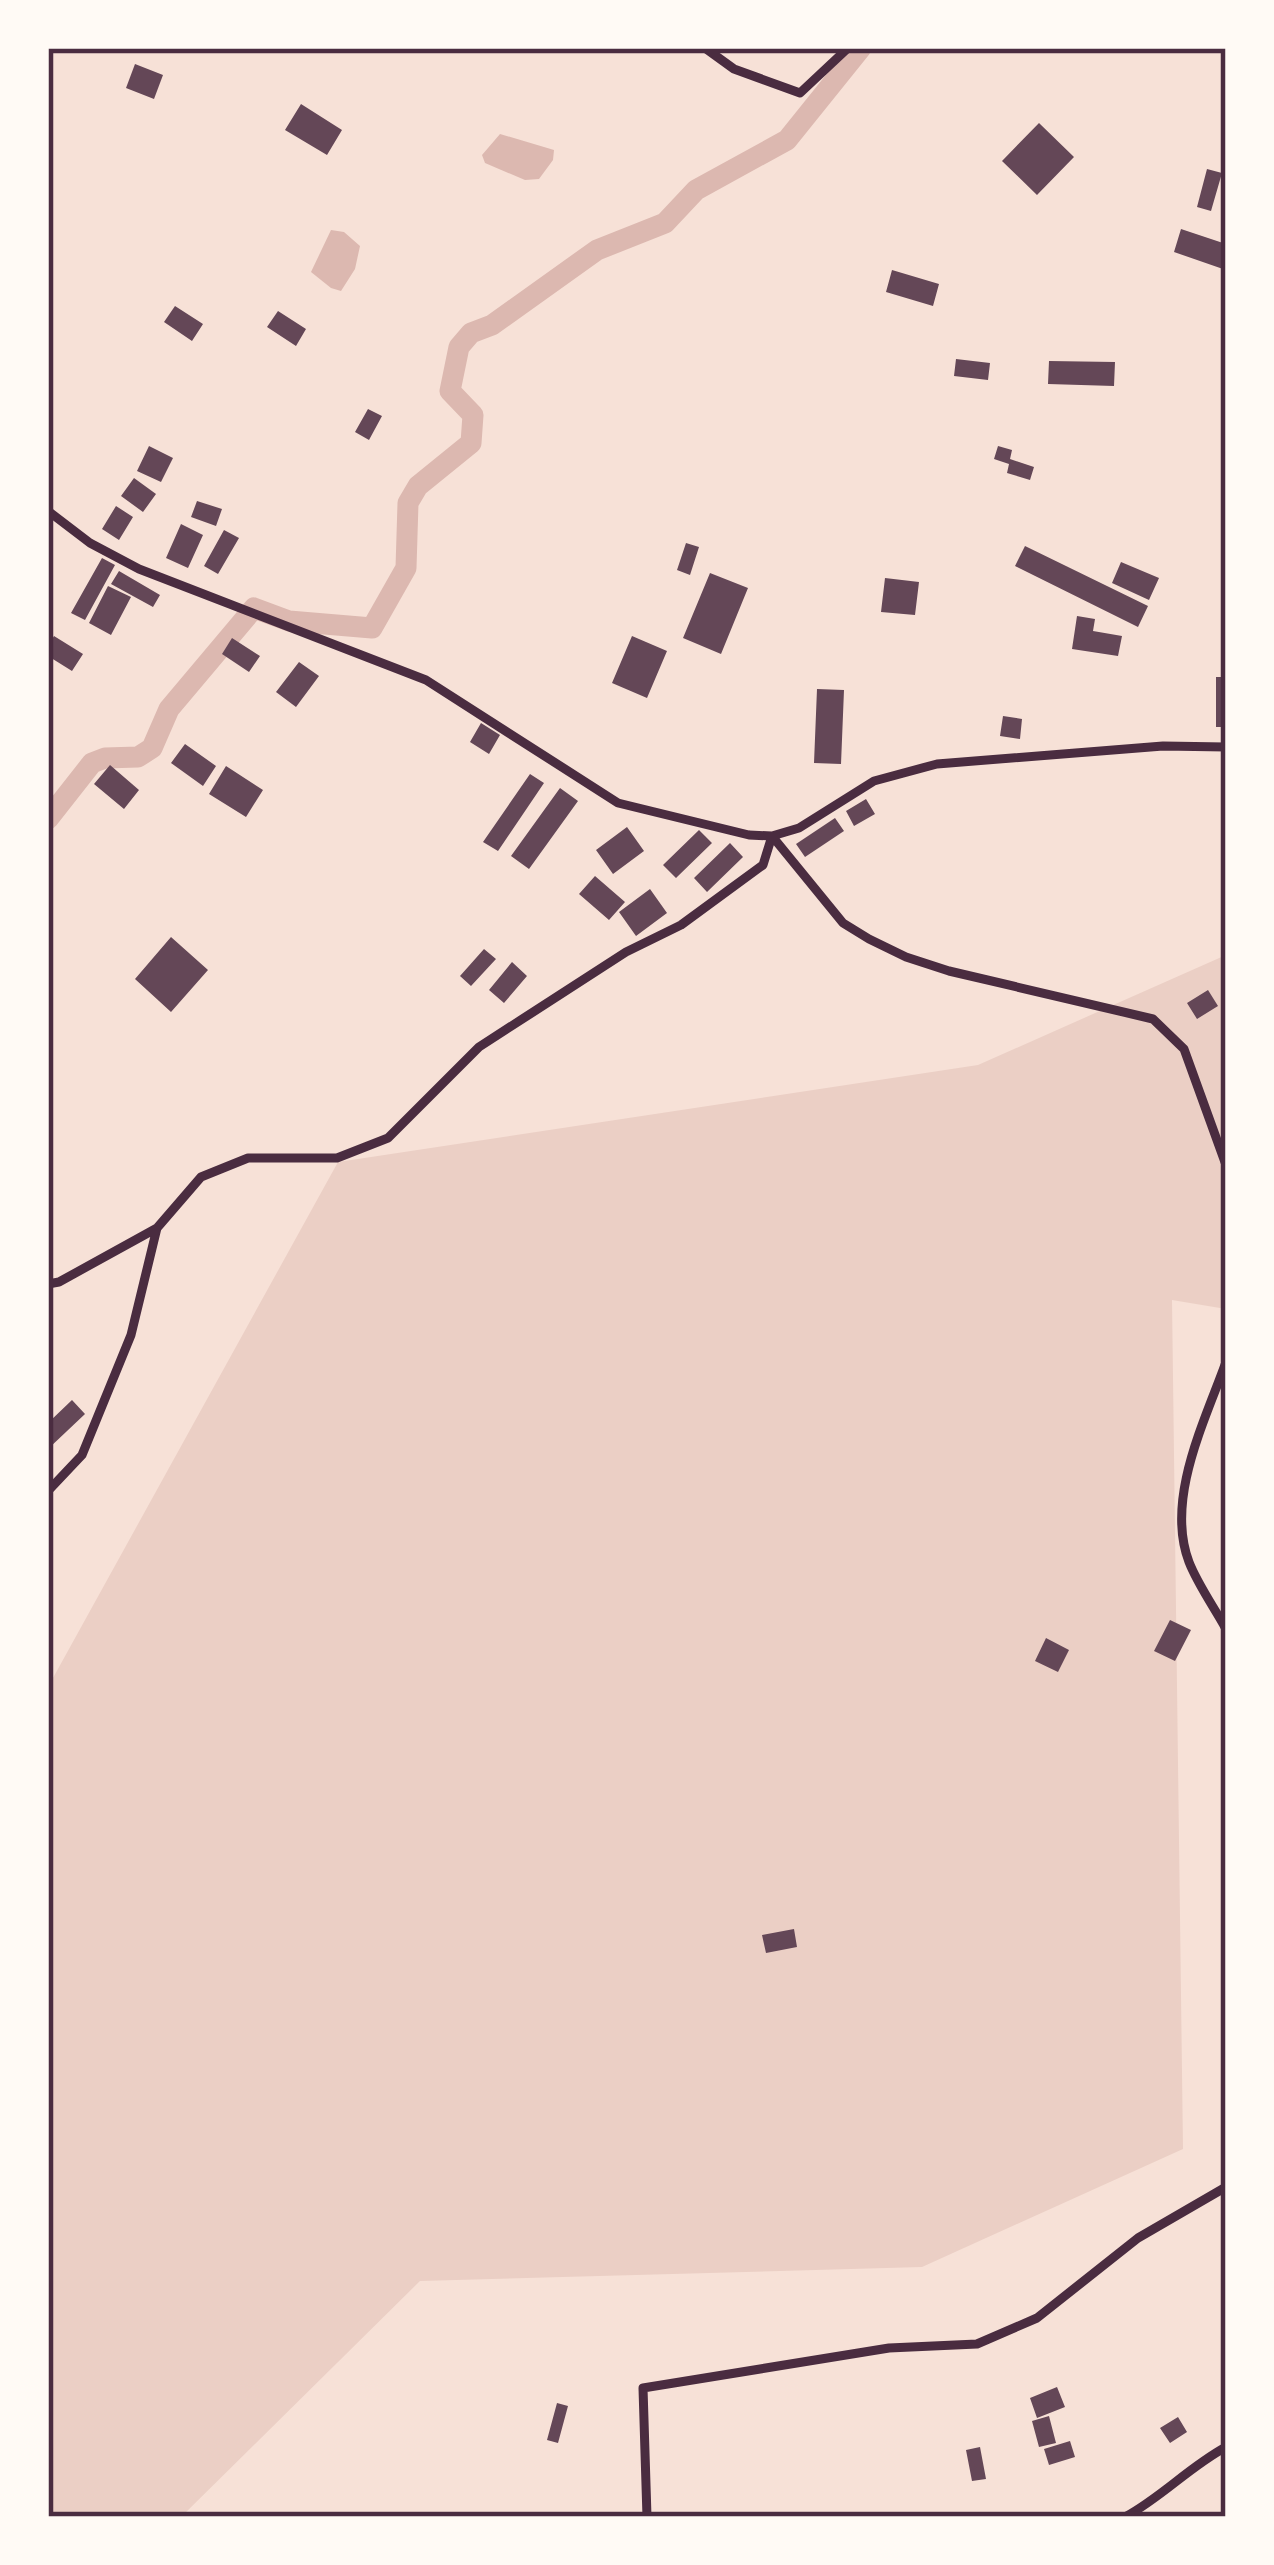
<svg xmlns="http://www.w3.org/2000/svg" width="1274" height="2565" viewBox="0 0 1274 2565" font-family="Mulish,sans-serif">
<style>
.green{fill:#ebcfc5}
.water{fill:#dcb8b0}
.lines{fill:none;stroke-linecap:round;stroke-linejoin:round}
.canal{stroke:#dcb8b0;stroke-width:21}
.building{fill:#644757}
.minor{stroke:#4a2c40;stroke-width:9}
.neatline{fill:none;stroke:#4a2c40;stroke-width:4.5}
</style>
<rect width="100%" height="100%" fill="#f7e1d7"/>
<path class="green" d="M1226,955V1309L1172,1300L1183,2149L922,2267L420,2281L181,2517H48V1687L338,1162L978,1065Z"/>
<path class="water" d="M500,134L554,150L553,160L539,179L525,180L485,163L482,155Z
M331,230L344,232L360,246L355,269L341,291L331,288L311,272Z"/>
<g class="lines">
<path class="canal" d="M48,819L92,763L105,758L138,757L152,748L169,709L254,608L289,621L372,628L406,568L408,503L418,486L471,443L473,415L450,391L459,347L471,333L492,325L597,250L665,223L696,190L787,140L861,48"/>
</g>
<path class="building" d="M135,64L163,75L154,99L126,88Z
M301,104L342,130L327,155L285,130Z
M1039,123L1074,157L1037,195L1002,161Z
M1207,169L1222,173L1211,211L1197,207Z
M1181,229L1226,244L1223,269L1174,252Z
M892,270L939,284L933,306L886,292Z
M175,306L203,324L192,341L164,322Z
M278,311L306,329L296,346L267,327Z
M956,359L990,363L988,380L954,376Z
M1049,361L1115,362L1114,386L1048,384Z
M368,409L382,416L369,440L355,432Z
M149,446L173,458L161,482L137,471Z
M998,446L1012,450L1010,459L1034,467L1030,480L1007,473L1009,464L994,459Z
M134,478L156,494L143,512L121,496Z
M197,501L222,509L216,526L191,517Z
M116,506L133,517L119,540L102,529Z
M181,524L203,535L188,568L166,558Z
M224,530L239,538L218,574L204,566Z
M686,543L699,547L690,575L677,570Z
M1025,546L1148,606L1138,627L1015,566Z
M102,558L115,565L85,620L71,613Z
M1121,562L1159,578L1149,600L1112,583Z
M119,571L160,595L153,607L111,584Z
M710,573L748,588L721,654L683,638Z
M885,578L919,582L915,615L881,612Z
M108,586L131,597L111,635L89,623Z
M1077,616L1095,619L1093,631L1122,636L1118,656L1072,649Z
M54,636L83,654L72,671L48,656V646Z
M632,636L667,651L647,698L612,683Z
M232,638L260,656L249,672L222,654Z
M299,662L319,676L296,707L276,692Z
M1216,677H1226V727H1216Z
M817,689L844,690L841,764L814,763Z
M1003,716L1022,719L1020,739L1000,736Z
M481,723L500,735L489,754L470,742Z
M185,744L216,766L203,786L171,763Z
M110,765L139,790L124,809L94,784Z
M226,766L263,790L246,817L209,794Z
M530,774L544,783L498,851L483,842Z
M560,788L578,801L529,869L511,856Z
M866,799L875,814L854,826L846,811Z
M835,818L844,831L805,857L796,844Z
M627,827L644,851L613,874L596,850Z
M699,830L712,843L676,878L663,865Z
M730,843L743,857L707,892L694,878Z
M595,876L625,902L609,920L579,894Z
M650,889L667,913L636,936L619,912Z
M171,937L208,970L171,1012L135,979Z
M484,949L496,959L471,986L460,976Z
M512,962L527,976L504,1003L489,990Z
M1208,990L1218,1006L1197,1019L1187,1003Z
M72,1400L85,1414L48,1449V1423Z
M1170,1620L1191,1630L1175,1661L1154,1651Z
M1046,1638L1069,1650L1058,1672L1035,1661Z
M794,1929L797,1947L766,1953L762,1935Z
M1057,2387L1065,2407L1037,2418L1030,2398Z
M557,2403L568,2406L558,2443L547,2440Z
M1049,2416L1056,2443L1039,2447L1032,2421Z
M1178,2417L1187,2432L1170,2443L1160,2428Z
M1070,2441L1075,2457L1049,2465L1044,2449Z
M980,2447L986,2479L972,2481L966,2450Z"/>
<g class="lines">
<path class="minor" d="M112,48H130
M705,48L734,69L800,93L848,48
M48,511L90,543L139,569L426,680L618,803L749,835L772,836L799,828L874,781L937,764L1163,746L1226,747
M772,836L843,923L869,939L906,957L949,971L1153,1019L1184,1049L1226,1165
M48,1284L59,1282L157,1228
M1226,1362C1205,1421 1165,1499 1189,1562C1198,1585 1214,1607 1226,1629
M48,1491L82,1455L131,1335L157,1228L201,1177L248,1158H337L388,1138L479,1047L626,952L681,925L763,865L772,836
M647,2517L643,2388L889,2348L977,2344L1037,2318L1138,2238L1226,2187
M1125,2517C1162,2497 1189,2467 1226,2447"/>
</g>
<rect width="1274" height="2565" fill="none" stroke="#fffaf5" stroke-width="102"/>
<rect x="51" y="51" width="1172" height="2463" class="neatline"/>
</svg>
